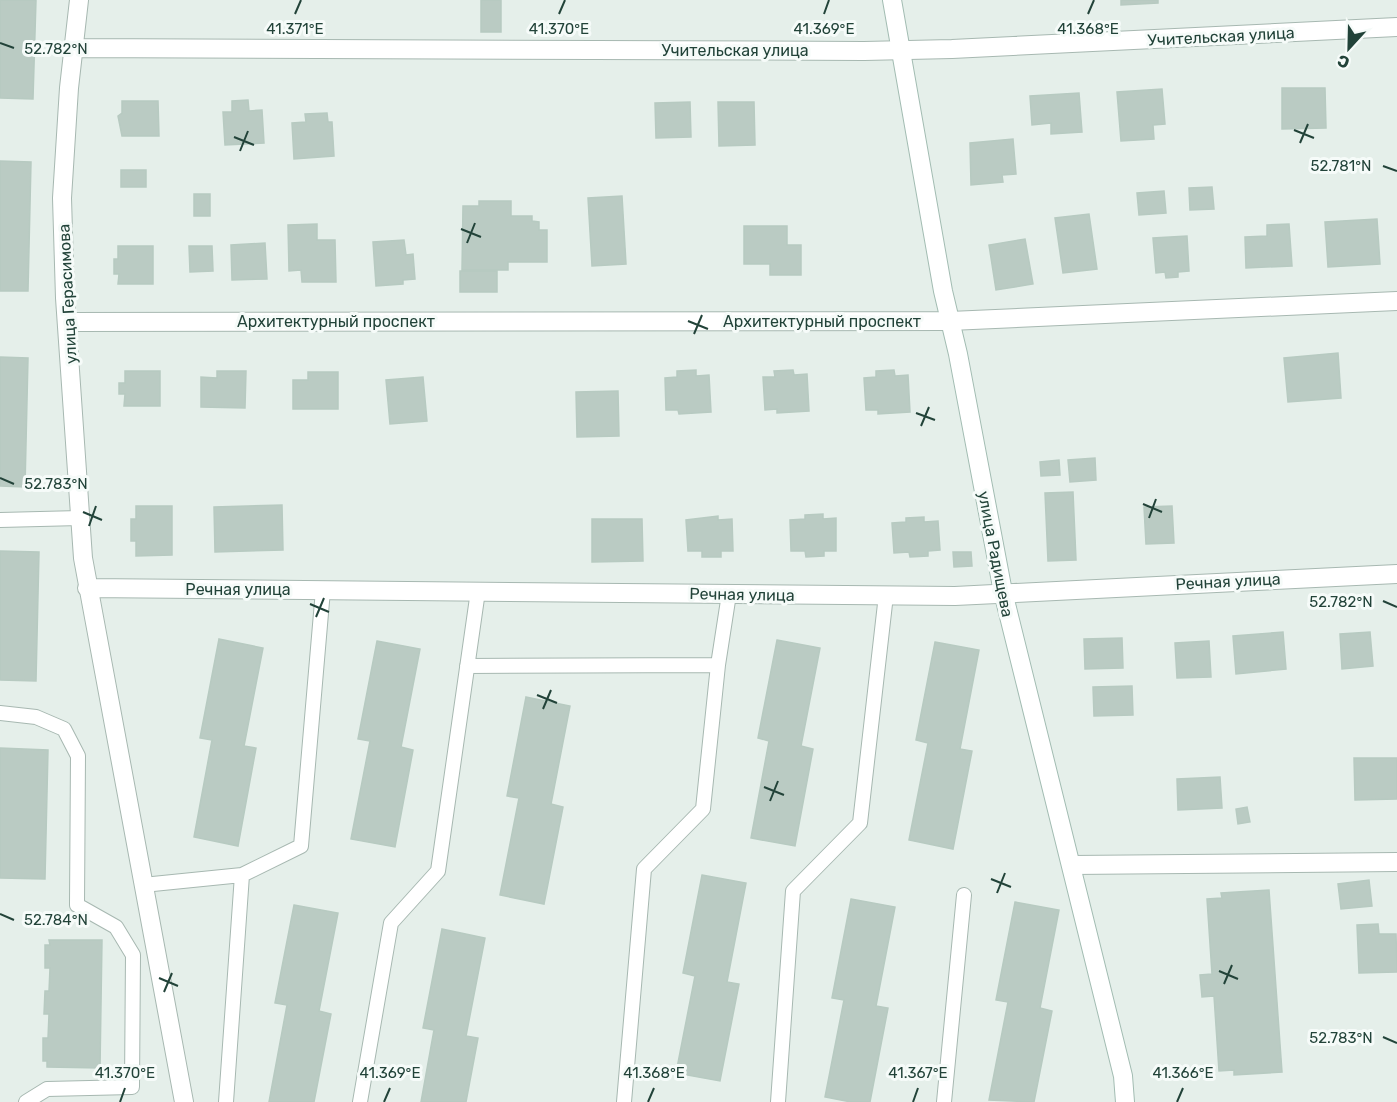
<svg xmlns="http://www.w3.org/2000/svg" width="1397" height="1102" viewBox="0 0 1397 1102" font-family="Rubik,sans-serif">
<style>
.building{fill:#bacbc3;stroke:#b7cac1;stroke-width:1.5}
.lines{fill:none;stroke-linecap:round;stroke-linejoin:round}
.lane-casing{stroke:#a7b8b1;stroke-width:16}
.street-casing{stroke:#a7b8b1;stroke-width:20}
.secondary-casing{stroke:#a2bcb2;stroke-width:20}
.lane{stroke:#fff;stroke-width:14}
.street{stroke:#fff;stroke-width:18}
.secondary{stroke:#fff;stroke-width:18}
.ticks{fill:none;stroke:#224339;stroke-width:2}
.labels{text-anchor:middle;stroke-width:6;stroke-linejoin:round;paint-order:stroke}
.street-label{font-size:16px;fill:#224339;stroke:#f6fbf9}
.ticks-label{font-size:15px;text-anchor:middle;fill:#224339;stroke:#f6fbf9;stroke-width:6;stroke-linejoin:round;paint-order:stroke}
</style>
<rect width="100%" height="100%" fill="#e5efea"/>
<path class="building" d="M0,0H36L33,99L0,98Z
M481,0H501V32H481Z
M1121,0H1158V3L1121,5Z
M1282,88H1325L1326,128L1282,129Z
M1162,89L1165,124L1153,125L1154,139L1121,141L1117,92Z
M1079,93L1082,132L1051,134V123L1032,125L1030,96Z
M248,100L249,111L262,110L264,143L225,145L223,112H232V101Z
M122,101H158L159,136H122L118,116L122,113Z
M690,102L691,137L656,138L655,103Z
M718,102H754L755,145L719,146Z
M327,113L328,122H332L334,156L294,159L292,123L306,122L305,114Z
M1013,139L1016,174L1002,175L1003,182L971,185L970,143Z
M0,161L31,162L28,291H0Z
M121,170H146V187H121Z
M1212,187L1214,209L1190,210L1189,188Z
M1164,191L1166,213L1139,215L1137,193Z
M194,194H210V216H194Z
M622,196L626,264L592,266L588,198Z
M479,201H511V216H532V221L539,222V230H547V262H508V270H462L463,206H479Z
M1089,214L1097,269L1063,273L1055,218Z
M1377,219L1380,264L1328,267L1325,222Z
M317,224V240H335L336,282H302L301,270L289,271L288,225Z
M1289,224L1292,266L1246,268L1245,237L1267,236V225Z
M744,226H787V245H801V275H770V264H744Z
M1187,236L1189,271L1178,272V277L1166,278L1165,272L1156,273L1153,238Z
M1025,239L1033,284L996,290L989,245Z
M404,240L406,255L413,254L415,279L403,280V284L376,286L373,242Z
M265,243L267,279L232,280L231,245Z
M118,246H153V284H118L119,274H114V259H118Z
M189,246H212L213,271L190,272Z
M460,271H497V292H460Z
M1338,353L1341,398L1288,402L1284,358Z
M0,357L28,358L25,487L0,486Z
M696,370V376L709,375L711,412L679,414L678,410H666L665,378L677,377V371Z
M793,370L794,375L807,374L809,411L777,413V409L765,410L763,377H775L774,371Z
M894,370L895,376L908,375L910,412L878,414V410H866L864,378L876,377V371Z
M125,371H160V406H124L125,394H119V383H125Z
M217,371H246L245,408L201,407V377L217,378Z
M308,372H338V409H293V380H308Z
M423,377L427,421L390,424L386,380Z
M618,391L619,436L577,437L576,392Z
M1095,458L1096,480L1070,482L1068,460Z
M1059,460L1060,475L1041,476L1040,462Z
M1073,492L1076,560L1048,561L1045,493Z
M282,505L283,550L215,552L214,507Z
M136,506H172V555L136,556V541H131V519H136Z
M1172,506L1174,543L1146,544L1144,507Z
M823,514V519L836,518V551H824V556L806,557L805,551H791L790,520L805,519V515Z
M718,516V520L732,519L733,551H721V557H702V551H688L686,520Z
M924,517V522L938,521L940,550L928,551V556L910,557L909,552L894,553L892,523L906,522V518Z
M592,519H642L643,561L592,562Z
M0,551L39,552L36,681L0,680Z
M953,552H971L972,566L954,567Z
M1283,632L1286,669L1236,674L1233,636Z
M1370,632L1373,666L1342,669L1340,634Z
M1122,638L1123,668L1085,669L1084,639Z
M219,639L263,648L244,746L256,748L238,846L194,837L212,740L200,738Z
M777,640L820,648L801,746L813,749L795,846L751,838L769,741L758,738Z
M377,641L420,649L401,747L413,750L395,847L351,839L370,741L358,739Z
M1209,641L1211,677L1177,678L1175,643Z
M935,642L979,650L960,749L972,751L953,849L909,840L928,743L916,740Z
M1132,686L1133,715L1094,716L1093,687Z
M526,697L570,706L551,804L563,807L544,904L500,895L519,798L507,796Z
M0,748L48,750L45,879L0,878Z
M1354,758H1397V799L1355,800Z
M1220,777L1222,808L1178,810L1177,779Z
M1247,807L1250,822L1238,824L1236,809Z
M702,875L746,883L727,982L739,984L720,1081L676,1073L695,976L683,973Z
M1369,880L1372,906L1341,909L1338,884Z
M1269,890L1282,1072L1234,1075V1070L1219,1071L1214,996L1202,997L1200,975L1212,974L1207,899L1222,898L1221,893Z
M851,899L895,907L876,1006L888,1008L870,1102H851L825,1097L844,1000L832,998Z
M1015,902L1059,910L1040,1008L1052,1011L1034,1102L989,1100L1008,1002L996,1000Z
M294,905L338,913L319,1011L331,1014L314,1102H269L287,1005L275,1003Z
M1378,924L1379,934H1396L1397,972L1359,973L1357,925Z
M442,929L485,938L466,1036L478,1038L466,1102H421L434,1030L423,1028Z
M49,940H102L100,1068L47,1067V1061H43V1038H48L49,1014H44L45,991H49L50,968H45V945H50Z"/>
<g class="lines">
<g class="lane-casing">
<path id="lane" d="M0,520L80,518
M467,666L718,665L729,594
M0,713L36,717L64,729L78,756L77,905L116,927L133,955L132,1087L47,1089L26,1102
M242,875L301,846L323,590
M143,885L242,875L226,1102
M360,1102L391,923L438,871L478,591
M624,1102L644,869L703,809L718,665
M778,1102L793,891L860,823L886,595
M944,1102L964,895"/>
</g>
<g class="street-casing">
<path id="street" d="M79,0L69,88L62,198L65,298L83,558L184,1102
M73,48L864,51L952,49L1397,27
M67,322L950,321L1397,301
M87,588L955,596L1397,574
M1072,865L1397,862"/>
</g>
<g class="secondary-casing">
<path id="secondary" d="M892,0L943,291L958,354L1003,592L1123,1076L1125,1102"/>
</g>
<use href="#lane" class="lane"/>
<use href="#street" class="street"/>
<use href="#secondary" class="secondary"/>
</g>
<path class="ticks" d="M295,14L301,0M559,14L565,0M824,14L829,0M1088,14L1094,0M0,43L14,48M1294,130L1314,138M234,137L254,145M1300,143L1308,124M240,151L248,131M1383,166L1397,171M461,229L481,237M467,243L475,223M688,321L708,329M694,334L702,315M916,413L935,420M921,426L929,407M0,478L14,484M1143,504L1162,512M83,512L102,520M1149,518L1156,499M89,526L96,506M1383,601L1397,607M310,604L329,612M316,617L324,598M537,695L557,703M543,709L551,690M764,787L784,795M770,801L778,781M991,879L1011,887M997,893L1005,873M0,914L14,920M1219,971L1238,979M159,978L178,986M1224,984L1232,965M164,992L172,973M1383,1037L1397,1043M120,1102L125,1088M384,1102L390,1088M648,1102L654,1088M913,1102L918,1088M1177,1102L1183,1088"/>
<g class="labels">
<g class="street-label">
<text transform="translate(1221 36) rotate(-3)" y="6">Учительская улица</text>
<text x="735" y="56">Учительская улица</text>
<text transform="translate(67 294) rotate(-93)" y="6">улица Герасимова</text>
<text x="336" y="327">Архитектурный проспект</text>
<text x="822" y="327">Архитектурный проспект</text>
<text transform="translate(996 554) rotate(79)" y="6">улица Радищева</text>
<text transform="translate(1228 581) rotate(-3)" y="6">Речная улица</text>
<text x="238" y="595">Речная улица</text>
<text transform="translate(742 594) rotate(1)" y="6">Речная улица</text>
</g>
</g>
<g class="ticks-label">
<text x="295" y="34">41.371°E</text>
<text x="559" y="34">41.370°E</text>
<text x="824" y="34">41.369°E</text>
<text x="1088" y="34">41.368°E</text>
<text x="56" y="54">52.782°N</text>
<text x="1341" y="171">52.781°N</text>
<text x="56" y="489">52.783°N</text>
<text x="1341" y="607">52.782°N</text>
<text x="56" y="925">52.784°N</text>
<text x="1341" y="1043">52.783°N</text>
<text x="125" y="1078">41.370°E</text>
<text x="390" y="1078">41.369°E</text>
<text x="654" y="1078">41.368°E</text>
<text x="918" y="1078">41.367°E</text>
<text x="1183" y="1078">41.366°E</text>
</g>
<g transform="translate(1349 48) rotate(202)" stroke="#f6fbf9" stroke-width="4.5" paint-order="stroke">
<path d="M0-4.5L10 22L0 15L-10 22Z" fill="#224339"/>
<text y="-9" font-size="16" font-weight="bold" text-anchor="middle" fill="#224339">С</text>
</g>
</svg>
